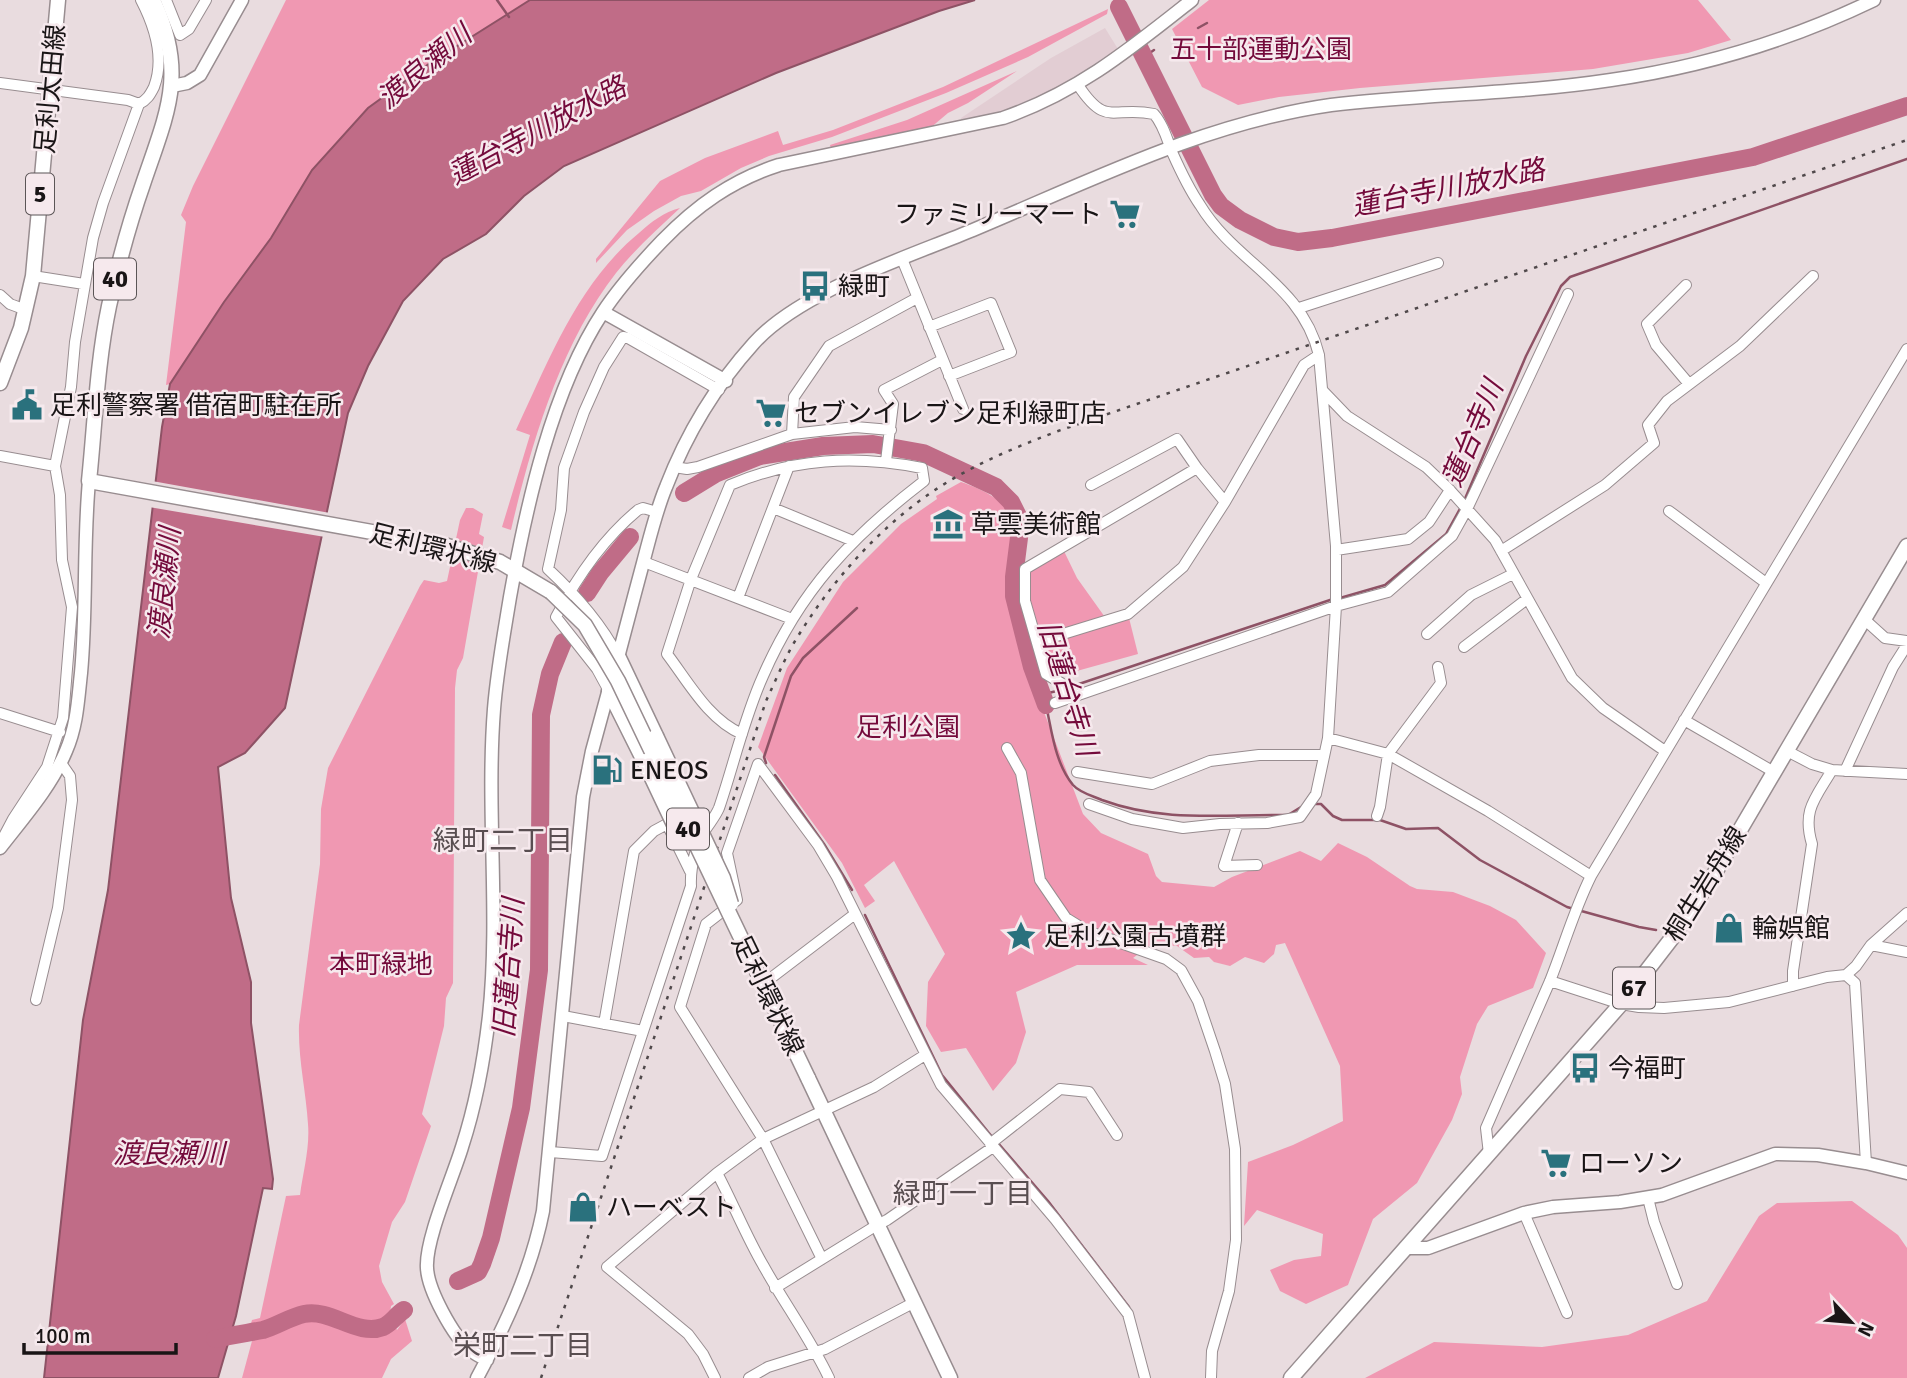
<svg xmlns="http://www.w3.org/2000/svg" width="1907" height="1378" viewBox="0 0 1907 1378" font-family="Signika,'Noto Sans JP',sans-serif">
<style>
.built{fill:#e2cdd3}
.green{fill:#f098b2}
.water{fill:#c06c87;stroke:#8e5265;stroke-width:2}
.pier{fill:#e9dcdf}
.lines{fill:none;stroke-linecap:round;stroke-linejoin:round}
.stream{stroke:#8e5265;stroke-width:2.5}
.river{stroke:#c06c87;stroke-width:18}
.street-casing{stroke:#988d90;stroke-width:12}
.secondary-casing{stroke:#988d90;stroke-width:15}
.primary-casing{stroke:#988d90;stroke-width:17}
.street{stroke:#fff;stroke-width:10}
.secondary{stroke:#fff;stroke-width:12}
.primary{stroke:#fff;stroke-width:14}
.rail{stroke:#50494b;stroke-width:2.5;stroke-dasharray:3.5 7;stroke-linecap:butt}
.primary-bridge-casing{stroke:#988d90;stroke-width:17;stroke-linecap:butt}
.primary-bridge{stroke:#fff;stroke-width:14}
.labels{text-anchor:middle;stroke-width:5;stroke-linejoin:round;paint-order:stroke}
.shield{fill:#f6e9ed;stroke:#5b5556;stroke-width:2}
.shield-label{font-size:24px;font-weight:bold;fill:#191516}
.park-label{font-size:26px;fill:#740a3b;stroke:#f6e9ed}
.street-label{font-size:26px;fill:#191516;stroke:#f6e9ed}
.poi-label{font-size:26px;fill:#191516;stroke:#f6e9ed;text-anchor:start}
.water-label{font-size:28px;font-style:italic;fill:#740a3b;stroke:#f6e9ed}
.neighbourhood-label{font-size:28px;fill:#594e51;stroke:#f6e9ed}
</style>
<rect width="100%" height="100%" fill="#e9dcdf"/>
<path class="built" d="M1105,28L1118,49L1089,71L1065,86L1015,108L961,121V118L1051,58Z"/>
<path class="green" d="M286,0H530L430,63L312,170L271,238L224,302L170,384L166,385L186,222L181,215L193,186Z
M1209,0H1698L1731,40L1688,53L1593,69L1360,88L1279,97L1238,105L1202,87L1172,29Z
M1108,9L1107,14L1028,57L946,93L832,137L769,156L741,168L701,191L681,196L654,211L627,230L596,263V259L660,181L705,158L778,131L783,145L833,130L943,87Z
M1017,71L968,103L948,113L929,129L831,148L830,145L907,120Z
M680,208C658,229 635,249 616,273C561,343 531,444 511,530L502,527L530,435L516,430C549,360 578,283 639,233C651,222 664,212 680,208Z
M961,482C1025,504 1015,526 1009,584L1062,547L1077,578L1107,620L1128,614L1138,654L1066,674L1034,686L1083,814L1101,833L1148,854L1156,876L1162,882L1214,887L1232,877L1300,851L1321,861L1338,843L1367,857L1410,886L1417,889L1453,892L1490,906L1516,920L1546,953L1533,988L1488,1006L1477,1024L1460,1077L1462,1094L1452,1120L1417,1183L1373,1219L1348,1285L1306,1304L1280,1291L1270,1270L1294,1260L1321,1256L1323,1234L1257,1210L1244,1226L1248,1162L1293,1145L1343,1121L1340,1066L1285,943L1276,945L1274,954L1264,963L1245,957L1230,966L1214,962L1209,957L1194,958L1177,946L1152,944L1133,958L1148,965H1077L1016,992L1026,1032L1016,1063L993,1091L966,1048L941,1052L926,1026L928,982L945,954L894,861L864,885L875,901L865,908L842,863L758,747L787,668L843,582L901,524L937,499L936,496Z
M466,508H473L483,514L479,534L484,537L463,658L457,670L455,688L453,983L446,998L444,1026L422,1114L431,1126L405,1202L392,1222L379,1266L382,1282L394,1304L391,1306L390,1313L397,1330L405,1319L412,1341L391,1359L382,1378H242L252,1341H246L252,1320L260,1318L286,1196L300,1195C303,1172 310,1148 308,1124C306,1091 298,1059 299,1025L320,864L321,809L328,768L420,586L424,580L439,583L447,581L460,520Z
M1852,1201L1898,1235L1907,1248V1378H1365L1434,1342L1542,1347L1628,1335L1707,1301L1759,1216L1777,1203Z"/>
<path class="water" d="M530,0H975L939,11L776,73L564,166L524,196L486,234L443,259L403,301L368,366L348,413L285,708L245,753L218,767L231,898L251,982V1023L273,1179L272,1189L263,1188L236,1316L218,1378H44L83,1020L108,890L162,427L170,384L224,302L271,238L312,170L368,108L430,63Z"/>
<path class="pier" d="M152,481L330,513L325,537L149,507Z"/>
<g class="lines">
<path class="stream" d="M497,0L509,17
M1198,28L1207,23
M1144,57L1154,50
M1464,501L1526,356L1561,286L1570,277L1907,159
M1340,598L1385,585L1446,534L1461,507
M1067,688L1333,599
M1044,694L1061,690
M1046,705C1052,732 1055,763 1073,785C1080,793 1093,796 1102,800C1164,823 1224,814 1288,815L1301,807
M766,763L764,757L791,676L803,658L857,608
M775,775L824,844L852,890
M1314,804H1321L1333,816L1342,820H1380L1406,829L1438,828L1480,860L1567,907L1639,927L1656,930
M865,915L942,1075L993,1138
M998,1143L1048,1201L1129,1307"/>
<path class="river" d="M1119,7L1213,195L1221,206L1240,220L1274,237L1298,242L1332,238L1753,157L1907,106
M684,493L715,474L760,456L823,446L873,444L923,453L996,487L1011,502L1021,522L1014,577V596L1032,667L1046,705
M587,593L600,573L630,537
M458,1281L478,1272L482,1264L491,1238L521,1108L539,970L541,715L550,674L563,642
M215,1339C231,1335 247,1333 263,1330C277,1326 290,1317 304,1314C331,1308 357,1337 383,1327C391,1324 396,1315 404,1310"/>
<g class="street-casing">
<path id="street" d="M166,0L180,35L189,29L206,0
M0,83L128,100L139,104
M1078,85C1107,129 1113,105 1154,114C1163,124 1167,139 1172,152C1180,170 1189,189 1200,205C1235,263 1302,284 1319,355L1336,546V606L1328,738L1316,794L1300,817L1267,823L1220,824L1183,828L1132,819L1089,804
M902,259L963,409
M33,276L84,284
M1686,285L1647,324L1656,345L1689,384
M0,295L10,304L26,310
M1299,308L1438,263
M929,327L991,303L1011,352L949,376
M1322,390L1347,416L1426,467L1448,488L1495,540L1572,678L1603,708L1665,751
M792,434L794,397L829,346L917,298
M0,456L55,466
M886,461L893,404L884,390L942,360
M674,467L687,469L698,467L792,434L855,427L891,430
M1091,485L1177,439L1197,468
M773,508L853,541
M1669,511L1766,583
M1336,550L1408,539L1429,522L1450,490
M1501,551L1605,485L1654,443L1648,425L1667,401L1740,346L1813,276
M644,562L792,619
M738,598L789,466
M1864,619L1885,638L1907,641
M1427,634L1471,595L1513,574
M1037,642L1128,614L1183,567L1225,502L1304,365L1319,355
M1464,647L1527,599
M618,656C600,622 576,595 548,569L561,510L564,468L584,412L604,367L623,337L628,338L719,390
M609,691L597,669L556,617C577,577 603,539 638,510L643,508L657,512
M1069,698L1061,683L1046,674L1025,601V569L1197,468L1225,502
M1055,703L1336,606L1388,592L1452,536L1467,509L1568,294
M0,713L60,732
M1684,720L1774,772
M1328,738L1388,754L1488,811L1591,876
M1007,748L1021,773L1040,880L1066,918L1087,931L1166,959L1181,970L1198,1001L1215,1051L1225,1084L1235,1149L1236,1240L1229,1291L1212,1351L1211,1378
M1787,751L1812,764L1832,770L1907,774
M1845,771L1893,667L1907,645
M1077,772L1152,784L1210,761L1259,755H1324
M1377,816L1380,807L1388,754L1441,683L1438,667
M1238,823L1224,866L1257,865
M3,838L13,819L47,767L63,718L72,607L62,560L60,495L55,466L71,387L75,342L93,238L103,203L139,104C147,100 150,95 154,87C165,58 155,27 141,0
M1871,945L1907,952
M1846,975L1855,983L1866,1163
M771,978L855,914
M1550,981L1621,1004L1639,1007L1664,1008L1729,1002L1827,977L1846,975L1856,966L1871,945L1907,913
M1793,986V971L1812,844C1802,810 1815,799 1832,770
M36,1000L58,908L72,800L70,776L61,763
M563,1016L643,1031
M604,1024L634,851L654,831L667,824L690,871
M990,1144L1060,1089L1089,1092L1117,1135
M550,1152L602,1156L691,886C690,867 696,842 708,826C712,820 716,815 719,808C734,764 744,718 763,676C800,591 851,537 924,481L922,468C855,455 794,458 730,485L691,579L667,654C689,683 708,719 742,734
M1489,1154L1486,1128C1507,1079 1529,1030 1550,981C1564,946 1574,910 1591,876L1907,349
M717,1173C733,1203 746,1236 763,1265C784,1303 810,1338 829,1378
M1648,1198L1654,1222L1677,1284
M1524,1213L1567,1313
M822,1259L763,1139L680,1007L706,924L737,900L727,853L758,764L818,845L837,877L941,1085L1055,1219L1128,1314L1145,1378
M775,1288L877,1225L887,1220L993,1147
M715,1378L703,1354L688,1334L607,1267L717,1173L763,1139L874,1087L925,1055
M749,1378L768,1367L825,1349L913,1303"/>
</g>
<g class="secondary-casing">
<path id="secondary" d="M172,86L187,83L200,75L242,0
M603,312L726,381
M616,665C625,630 634,597 643,563C650,537 656,511 666,487C686,435 717,384 754,343C801,291 908,257 973,230C1090,181 1205,123 1331,105C1424,94 1519,94 1611,80C1702,67 1791,40 1874,0
M0,848C24,817 51,787 66,751C77,726 78,700 81,673C87,609 83,545 89,481
M1405,1248H1428L1524,1213L1553,1207L1620,1202L1662,1195L1775,1154L1818,1155L1866,1163L1907,1173
M487,1360C481,1357 475,1354 470,1350C453,1336 428,1290 427,1268C425,1240 453,1177 462,1147C476,1104 484,1060 489,1016C500,914 486,811 494,709C497,671 504,634 510,597C526,507 552,389 603,312C620,286 641,263 662,241C696,206 732,180 779,165L1003,118C1078,92 1130,49 1192,0
M477,1378C506,1324 531,1271 543,1211L583,797L592,751L610,685"/>
</g>
<g class="primary-casing">
<path id="primary" d="M153,0C188,73 167,113 143,184C129,224 118,265 109,306C97,363 95,423 89,481L444,545L500,562L551,592
M0,383L21,328L33,276L58,0
M618,656L656,736
M609,691L644,761
M808,1078L950,1378
M1291,1378L1621,1004L1672,938L1713,876L1907,546"/>
</g>
<use href="#street" class="street"/>
<use href="#secondary" class="secondary"/>
<use href="#primary" class="primary"/>
<path class="rail" d="M541,1378L766,701C774,684 782,665 791,648C826,587 878,527 938,488C975,464 1016,447 1058,431L1907,140"/>
<g class="primary-bridge-casing">
<path id="primary-bridge" d="M551,592L585,625L618,681L808,1078
M656,736L723,878L731,904
M644,761L679,835"/>
</g>
<use href="#primary-bridge" class="primary-bridge"/>
</g>
<defs>
<g id="supermarket-bare" transform="scale(2.415)"><path d="M-6-5.5h2.5l.6 2H6L4.5 2H-2.5L-4.4-4H-6ZM-1.5 3.2a1.3 1.3 0 1 0 .1 0ZM3 3.2a1.3 1.3 0 1 0 .1 0Z" fill="#2a717d" stroke="#f6e9ed" stroke-width="2.5" paint-order="stroke"/></g>
<g id="bus-bare" transform="scale(2.415)"><path d="M-5-6H5V4H4V6H2V4H-2V6H-4V4H-5ZM-3.5-4V0h7V-4ZM-3.5 1.2v1.5H-2V1.2ZM2 1.2v1.5H3.5V1.2Z" fill="#2a717d" stroke="#f6e9ed" stroke-width="2.5" paint-order="stroke"/></g>
<g id="civic-bare" transform="scale(2.415)"><path d="M-.6-6.5H3V-4.5H.6V-3L4-1V1h2V6H-6V1h2V-1L-.6-3ZM-1.2 2.5V6h2.4V2.5Z" fill="#2a717d" stroke="#f6e9ed" stroke-width="2.5" paint-order="stroke"/></g>
<g id="museum-bare" transform="scale(2.415)"><path d="M0-6L6-3V-2H-6V-3ZM-5-1h2V3h-2ZM-1-1h2V3h-2ZM3-1h2V3H3ZM-6 4H6V6H-6Z" fill="#2a717d" stroke="#f6e9ed" stroke-width="2.5" paint-order="stroke"/></g>
<g id="fuel-bare" transform="scale(2.415)"><path d="M-5.5-6h7V0h2V4h1.3V-2.5L3-4.5l.8-.8L6-3V5H2.5V1h-1V6h-7ZM-4.2-4.7v3.2H.2V-4.7Z" fill="#2a717d" stroke="#f6e9ed" stroke-width="2.5" paint-order="stroke"/></g>
<g id="shop-bare" transform="scale(2.415)"><path d="M-5-2.5h2.3a2.7 3.5 0 0 1 5.4 0H5L5.5 6h-11ZM-1.5-2.5h3a1.5 2.3 0 0 0-3 0Z" fill="#2a717d" stroke="#f6e9ed" stroke-width="2.5" paint-order="stroke"/></g>
<g id="sight-bare" transform="scale(2.415)"><path d="M0-6L1.8-2.2L6-1.7L2.9 1.2L3.7 5.4L0 3.3L-3.7 5.4L-2.9 1.2L-6-1.7L-1.8-2.2Z" fill="#2a717d" stroke="#f6e9ed" stroke-width="2.5" paint-order="stroke"/></g>
</defs>
<g fill-rule="evenodd">
<use href="#supermarket-bare" x="1125" y="214"/>
<use href="#bus-bare" x="815" y="286"/>
<use href="#civic-bare" x="27" y="405"/>
<use href="#supermarket-bare" x="771" y="413"/>
<use href="#museum-bare" x="948" y="524"/>
<use href="#fuel-bare" x="607" y="770"/>
<use href="#shop-bare" x="1729" y="928"/>
<use href="#sight-bare" x="1021" y="936"/>
<use href="#bus-bare" x="1585" y="1068"/>
<use href="#supermarket-bare" x="1556" y="1163"/>
<use href="#shop-bare" x="583" y="1207"/>
</g>
<g class="labels">
<g class="shield">
<rect x="26" y="173.5" width="28" height="41" rx="5"/>
<rect x="94" y="258.5" width="42" height="41" rx="5"/>
<rect x="667" y="808.5" width="42" height="41" rx="5"/>
<rect x="1613" y="967.5" width="42" height="41" rx="5"/>
</g>
<g class="shield-label">
<text x="40" y="202">5</text>
<text x="115" y="287">40</text>
<text x="688" y="837">40</text>
<text x="1634" y="996">67</text>
</g>
<g class="park-label">
<text x="1261" y="58">五十部運動公園</text>
<text x="908" y="736">足利公園</text>
<text x="381" y="973">本町緑地</text>
</g>
<g class="street-label">
<text transform="translate(50 89) rotate(-85)" y="9">足利太田線</text>
<text transform="translate(433 548) rotate(14)" y="9">足利環状線</text>
<text transform="translate(1705 884) rotate(-58)" y="9">桐生岩舟線</text>
<text transform="translate(768 995) rotate(64)" y="9">足利環状線</text>
</g>
<g class="poi-label">
<text x="1102" y="223" text-anchor="end">ファミリーマート</text>
<text x="838" y="295">緑町</text>
<text x="50" y="414">足利警察署 借宿町駐在所</text>
<text x="794" y="422">セブンイレブン足利緑町店</text>
<text x="971" y="533">草雲美術館</text>
<text x="630" y="779">ENEOS</text>
<text x="1752" y="937">輪娯館</text>
<text x="1044" y="945">足利公園古墳群</text>
<text x="1608" y="1077">今福町</text>
<text x="1579" y="1172">ローソン</text>
<text x="606" y="1216">ハーベスト</text>
</g>
<g class="water-label">
<text transform="translate(424 66) rotate(-40)" y="10">渡良瀬川</text>
<text transform="translate(537 130) rotate(-28)" y="10">蓮台寺川放水路</text>
<text transform="translate(1448 187) rotate(-11)" y="10">蓮台寺川放水路</text>
<text transform="translate(1472 433) rotate(-67)" y="10">蓮台寺川</text>
<text transform="translate(164 583) rotate(-84)" y="10">渡良瀬川</text>
<text transform="translate(1068 688) rotate(73)" y="10">旧蓮台寺川</text>
<text transform="translate(508 968) rotate(-86)" y="10">旧蓮台寺川</text>
<text x="169" y="1163">渡良瀬川</text>
</g>
<g class="neighbourhood-label">
<text x="503" y="850">緑町二丁目</text>
<text x="963" y="1203">緑町一丁目</text>
<text x="523" y="1355">栄町二丁目</text>
</g>
</g>
<g transform="translate(1851 1322) rotate(116)" stroke="#f6e9ed" stroke-width="5" paint-order="stroke">
<path d="M0-5L12 26L0 18L-12 26Z" fill="#191516"/>
<text y="-10" font-size="19" font-weight="bold" text-anchor="middle" fill="#191516">N</text>
</g>
<path d="M24 1343v10h152v-10" fill="none" stroke="#191516" stroke-width="3.5"/>
<text x="35" y="1343" font-size="21" fill="#191516" stroke="#f6e9ed" stroke-width="5" paint-order="stroke">100 m</text>
</svg>
